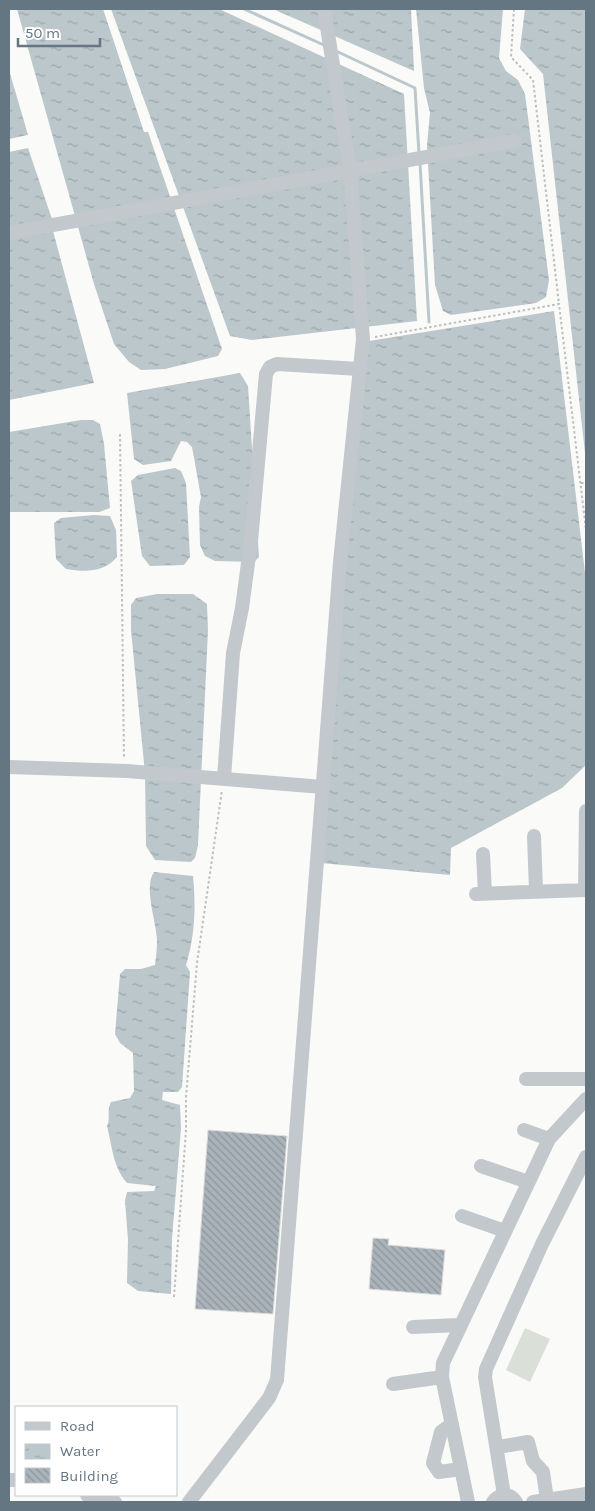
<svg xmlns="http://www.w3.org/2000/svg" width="595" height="1511" viewBox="0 0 595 1511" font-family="Karla,sans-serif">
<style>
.green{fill:#dadfd7}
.water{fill:url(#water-ripples)}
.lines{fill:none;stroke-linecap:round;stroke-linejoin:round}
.stream{stroke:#bbc7cb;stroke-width:3}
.building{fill:url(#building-back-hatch);stroke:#dcdcda}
.path{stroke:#bbbfc2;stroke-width:2;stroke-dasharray:2.5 2.5;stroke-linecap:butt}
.minor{stroke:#c3c8cc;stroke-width:14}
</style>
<defs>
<pattern id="water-ripples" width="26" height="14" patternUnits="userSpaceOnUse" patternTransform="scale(1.25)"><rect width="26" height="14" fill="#bbc7cb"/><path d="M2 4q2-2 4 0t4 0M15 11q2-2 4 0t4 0" fill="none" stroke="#9ca6aa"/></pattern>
<pattern id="building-back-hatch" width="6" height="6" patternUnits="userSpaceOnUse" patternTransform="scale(1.25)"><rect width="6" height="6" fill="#aab3b9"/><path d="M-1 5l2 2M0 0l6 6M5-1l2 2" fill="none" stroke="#8e969c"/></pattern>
</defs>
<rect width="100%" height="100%" fill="#fafaf8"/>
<path class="green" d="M525,1328L550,1339L530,1382L506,1370Z"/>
<path class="water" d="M17,9H103L144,132H148L222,349L218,356L165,369L141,370L129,362L114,344L94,284Z
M111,9H219L404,94L417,321L252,340L230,336Z
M273,9H411L414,71Z
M416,9H503L499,58L506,71L518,80L525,94L549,280L546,297L536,303L451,315L443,311L435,285L427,145L430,113L424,88Z
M525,9H586V462L543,74L520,49Z
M9,70L28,135L9,139Z
M28,148L53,222L9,232V152Z
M53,231L94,383L9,400V239Z
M554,311L586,581V765L562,788L451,848L450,875L321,863L363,342Z
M240,373L248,386L259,557L254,562L215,561L205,556L200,545L199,507L201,497L192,447L187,442L181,441L171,461L143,465L134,459L127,393Z
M81,420H93L100,424L104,444L110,508L99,512H9V432Z
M175,468L181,471L186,483L190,557L184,565L150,566L142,556L131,481L138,475Z
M94,515L110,516L116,530L117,557C103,573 85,572 66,569L56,559L54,523L61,518Z
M157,594H193L207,604L208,630L198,845L195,858L191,862L155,860L146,846L145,773L131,630V605L136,598Z
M154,872L193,876C196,906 195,936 186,965L190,972L182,1087L178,1092H163L162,1100L180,1105L181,1128L172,1239L171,1294L138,1291L127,1283L128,1240L125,1200L127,1192L154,1191L156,1186L127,1183C113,1167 112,1146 107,1126C111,1118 106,1112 111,1102L130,1098L134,1091L133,1053L120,1043L115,1034L120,974L125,969H141L155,965C156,957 157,949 157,941C157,923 143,888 154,872Z"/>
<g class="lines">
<path class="stream" d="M244,9L326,46
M336,51L415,88L419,154
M420,163L429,322"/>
</g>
<path class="building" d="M208,1130L287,1136L273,1314L195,1309Z
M373,1238L389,1239L388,1245L445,1250L441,1295L369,1289Z"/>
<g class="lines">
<path class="path" d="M514,9L511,57L533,80L559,304
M375,337L559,304L586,530
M120,434L124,759
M581,483H586
M174,1297L186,1130V1097L197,963L222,790"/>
<path class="minor" d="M9,233L514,141
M9,767L127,771L323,787
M224,778L233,653L242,608L251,541L266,374L270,367L277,364L359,369
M534,836L536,890
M483,854L485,893
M585,890L586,811
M476,894L586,890
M526,1079H586
M524,1130L549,1139
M481,1166L528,1182
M462,1216L505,1231
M413,1327L459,1325
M393,1384L442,1377
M452,1424L441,1432L433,1463L439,1472L461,1469
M498,1447L528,1442L533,1461L543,1472L547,1500
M9,1480H16
M87,1495L115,1502
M504,1495L485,1377L486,1369L542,1244L586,1157
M189,1502L269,1398L277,1380L340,562L363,339L350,170L324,9
M468,1502L442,1377L443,1363L549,1139L586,1099
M493,1502C500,1493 510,1493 516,1502
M533,1502L586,1494"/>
</g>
<rect width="595" height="1511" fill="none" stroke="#657683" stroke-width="20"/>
<rect x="15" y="1406" width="162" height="90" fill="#ffffff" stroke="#c1c8cd"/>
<rect x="25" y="1422" width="25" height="8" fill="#c3c8cc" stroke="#c1c8cd"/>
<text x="60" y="1431" font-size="15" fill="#657683">Road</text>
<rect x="25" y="1444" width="25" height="15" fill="url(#water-ripples)" stroke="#c1c8cd"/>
<text x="60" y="1456" font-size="15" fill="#657683">Water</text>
<rect x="25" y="1468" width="25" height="15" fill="url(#building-back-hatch)" stroke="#c1c8cd"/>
<text x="60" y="1481" font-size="15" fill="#657683">Building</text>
<path d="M18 38v8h82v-8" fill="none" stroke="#657683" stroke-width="2.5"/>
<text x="25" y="38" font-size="15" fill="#657683" stroke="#ffffff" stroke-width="4" paint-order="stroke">50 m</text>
</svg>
